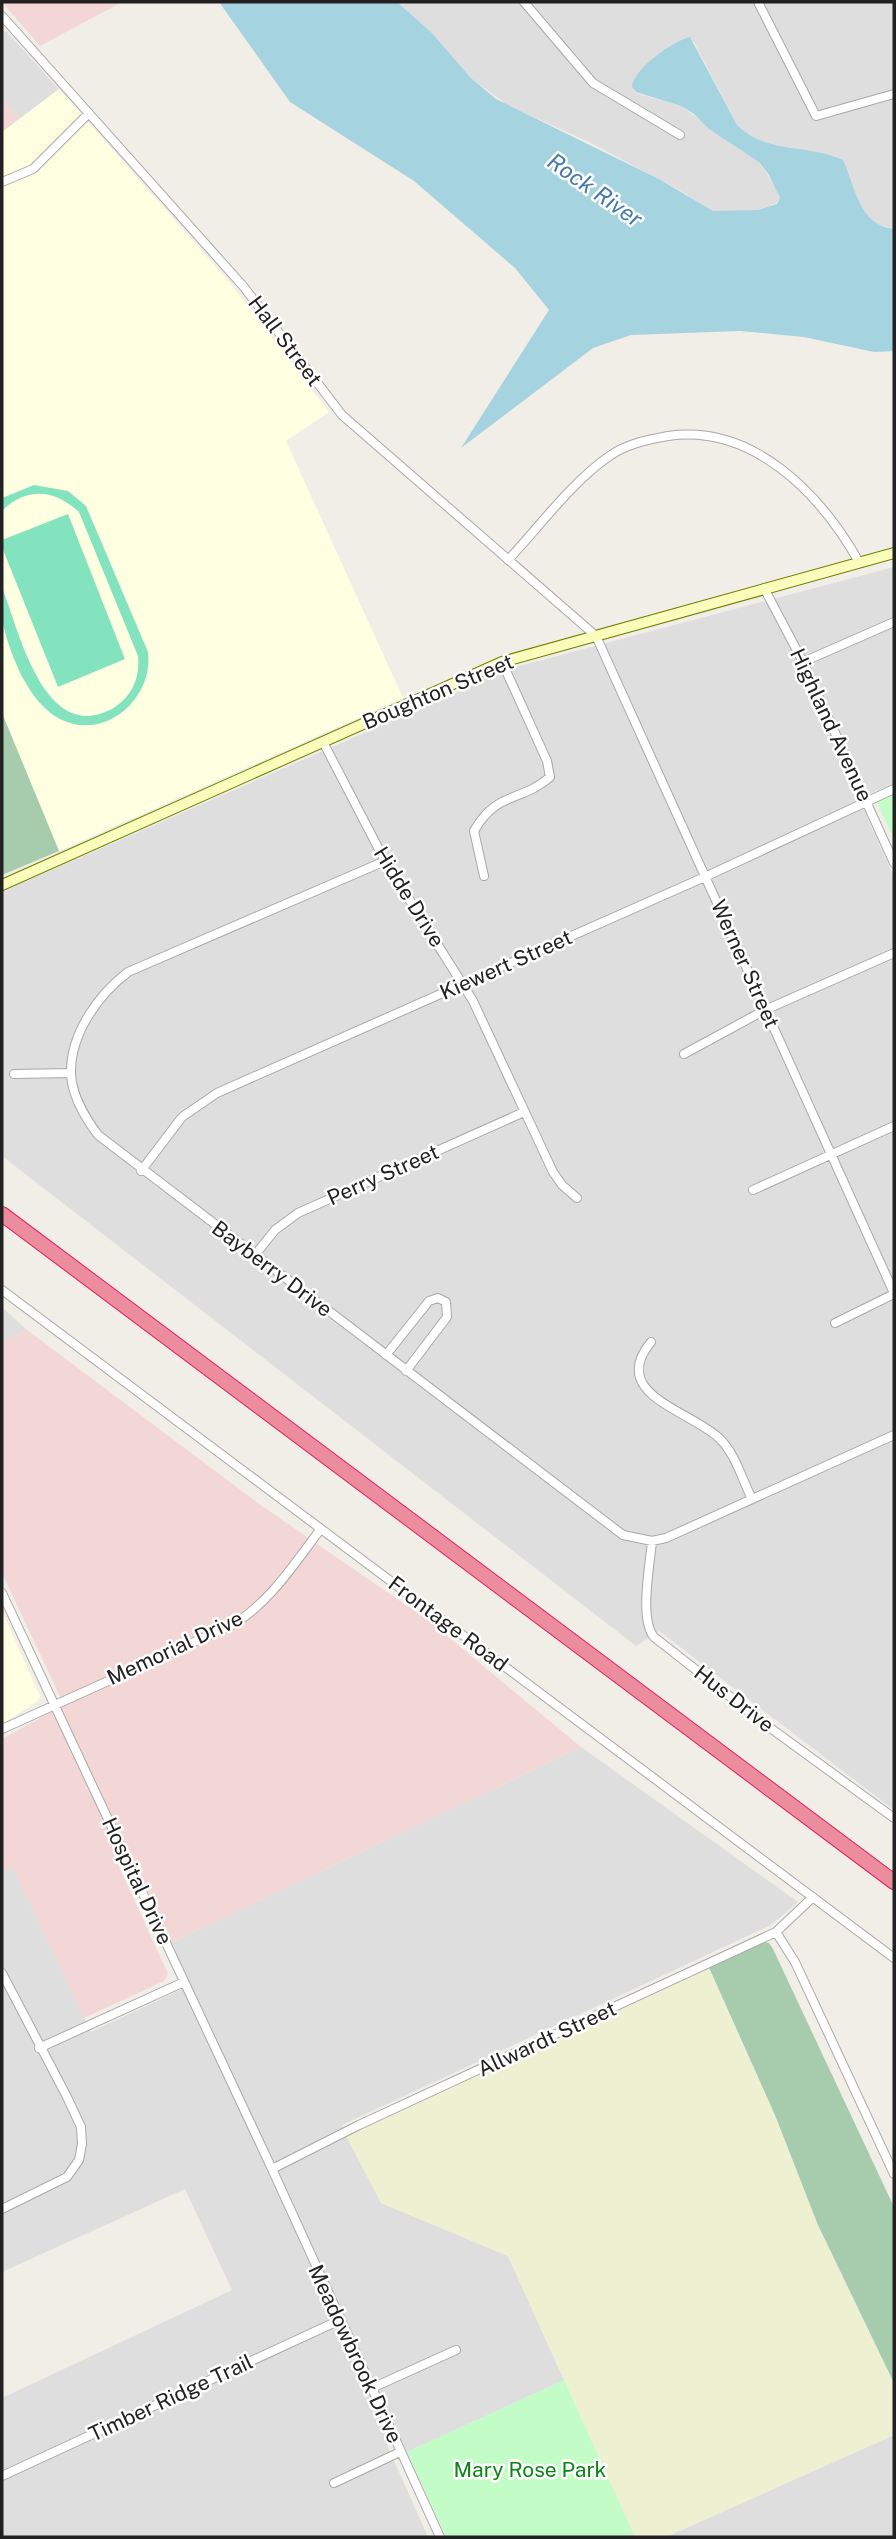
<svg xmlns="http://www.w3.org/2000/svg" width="896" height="2539" viewBox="0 0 896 2539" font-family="'Public Sans',sans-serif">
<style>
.residential{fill:#dfdede}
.commercial{fill:#f2d7d6}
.education{fill:#ffffe2}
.farmland{fill:#eef0d2}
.cemetery{fill:#a7cbad}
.park{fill:#c4fcc8}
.pitch{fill:#83e3be}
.water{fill:#a6d3e0}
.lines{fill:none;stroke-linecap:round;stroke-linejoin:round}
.street-casing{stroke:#a8a8a8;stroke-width:10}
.secondary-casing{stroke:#717f01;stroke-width:12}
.highway-casing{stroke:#e22163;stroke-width:16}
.street{stroke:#fff;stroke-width:8}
.secondary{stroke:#f9fcba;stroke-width:10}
.highway{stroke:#eb8d9e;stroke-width:14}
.labels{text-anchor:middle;stroke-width:5;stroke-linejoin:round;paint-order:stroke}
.street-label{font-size:21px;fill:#212121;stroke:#fff}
.park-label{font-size:21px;fill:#088612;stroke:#fff}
.water-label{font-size:23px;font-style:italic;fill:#457aad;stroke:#fff}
</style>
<rect width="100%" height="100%" fill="#f1eee7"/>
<path class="residential" d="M397,2H894V229L879,225L868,217L860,207L848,171L762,144L746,133L737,125L694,42L686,38L632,87L636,93L681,106L759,162L778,191L780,198L777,203L758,210L714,212L676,188L589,142L509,106L471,78L431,32Z
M2,30L7,32L59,89L20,119L2,99Z
M894,567V783L859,799L894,877V1810L659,1631L636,1646L2,1156V892L512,668Z
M2,1307L27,1330L2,1341Z
M581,1747L798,1902L771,1925L342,2125L381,2203L508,2256L564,2380L407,2452L400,2439L387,2445L428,2537H2V2398L232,2290L185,2189L2,2272V1872L13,1867L91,2032L191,1985L171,1943Z
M894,2435V2537H666Z"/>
<path class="commercial" d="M2,2H122L40,46Z
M2,99L20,119L2,132Z
M27,1330L262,1506L429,1621L581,1747L171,1943L132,1856L117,1862L168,1974L164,1981L84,2018L13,1868L2,1872V1739L64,1705L2,1573V1341Z"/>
<path class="education" d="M59,89L230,283L329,412L286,441L403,698L59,851L2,713V132Z
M2,1611L40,1696L38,1701L2,1724Z"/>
<path class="farmland" d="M709,1969L775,2115L818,2225L894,2383V2435L666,2537H635L508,2256L381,2203L346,2136Z"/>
<path class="cemetery" d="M2,713L59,851L2,875Z
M759,1941L769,1943L773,1949L894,2207V2383L818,2225L775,2115L707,1963Z"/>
<path class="park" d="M894,791V840L876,800Z
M564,2380L635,2537H446L407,2452Z"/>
<path class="pitch" d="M34,485L68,491L86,506L148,652C154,698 105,742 60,719C29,703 11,657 3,624C0,613 2,598 2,587C19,631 45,749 115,707C133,695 140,677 138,656L79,512C54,489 26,487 2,511V498Z
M68,514L125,659L58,687L2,547V540Z"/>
<path class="water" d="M219,2H397L431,32L471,78L496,99L659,179L713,211L758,210L777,204L780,198L769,175L759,162L709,129L694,114L681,106L636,92L632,87C633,69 673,41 690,37L737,125C768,155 804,143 843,160C856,187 858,225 894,229V351L874,352L804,337L740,331L631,335L593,348L461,448L549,310L515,268L414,181L290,102Z"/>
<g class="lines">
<g class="street-casing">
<path id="street" d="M524,2L593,83L680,135
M758,2L816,116L894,94
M2,16L243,286L342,415L596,636L894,1293
M2,182L33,169L89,113
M508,560C540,526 570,484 608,457C626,444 646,440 668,436C753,424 820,493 859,562
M764,588L803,662L894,863
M803,662L894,622
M323,742L385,861L473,1001L553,1172L562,1185L577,1198
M385,861L128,972C98,995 70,1034 71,1074C72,1095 86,1119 98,1135L623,1535L652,1541L666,1538L894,1435
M484,876L474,831C496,791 522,802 550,777L547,761L502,662
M684,1054L765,1010L894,953
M14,1074L71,1073
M141,1171L182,1117L217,1093L707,876L894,789
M753,1190L894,1126
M255,1255L275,1230L298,1213L524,1112
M2,1290L894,1958
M835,1323L894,1294
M651,1342C608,1394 689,1410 719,1438C735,1453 742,1479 752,1499
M386,1355L429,1301L438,1298L446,1302L447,1317L406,1371
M652,1541C650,1565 639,1619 654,1637L769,1727L894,1818
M2,1593L272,2169L440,2537
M2,1729L234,1624C271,1601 294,1564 320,1530
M776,1932L795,1962L894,2174
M2,1973L67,2097L81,2127L82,2144L79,2160L67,2177L2,2209
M39,2048L184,1982
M272,2169L359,2125L776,1932L813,1897
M372,2388L456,2350
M2,2476L340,2320
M334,2483L400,2452"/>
</g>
<g class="secondary-casing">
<path id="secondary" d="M2,885L502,662L894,553"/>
</g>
<g class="highway-casing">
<path id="highway" d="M2,1214L894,1882"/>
</g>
<use href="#street" class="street"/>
<use href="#secondary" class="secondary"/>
<use href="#highway" class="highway"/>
</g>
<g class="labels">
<g class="street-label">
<text transform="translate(285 341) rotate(53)" y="7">Hall Street</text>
<text transform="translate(438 692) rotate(-23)" y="7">Boughton Street</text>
<text transform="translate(831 725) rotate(65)" y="7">Highland Avenue</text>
<text transform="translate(409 897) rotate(58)" y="7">Hidde Drive</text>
<text transform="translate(745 964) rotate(66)" y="7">Werner Street</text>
<text transform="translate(506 965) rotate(-24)" y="7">Kiewert Street</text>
<text transform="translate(383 1175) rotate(-24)" y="7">Perry Street</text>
<text transform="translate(272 1269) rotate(37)" y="7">Bayberry Drive</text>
<text transform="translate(448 1624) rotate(37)" y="7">Frontage Road</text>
<text transform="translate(175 1648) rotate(-25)" y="7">Memorial Drive</text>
<text transform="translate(734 1699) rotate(38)" y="7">Hus Drive</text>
<text transform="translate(137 1881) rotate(65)" y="7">Hospital Drive</text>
<text transform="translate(547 2039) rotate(-25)" y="7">Allwardt Street</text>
<text transform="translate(355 2354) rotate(65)" y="7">Meadowbrook Drive</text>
<text transform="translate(171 2398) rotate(-25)" y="7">Timber Ridge Trail</text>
</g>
<g class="park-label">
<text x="530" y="2477">Mary Rose Park</text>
</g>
<g class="water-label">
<text transform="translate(595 190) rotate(35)" y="8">Rock River</text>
</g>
</g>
<rect width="896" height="2539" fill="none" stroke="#212121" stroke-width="7"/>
</svg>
